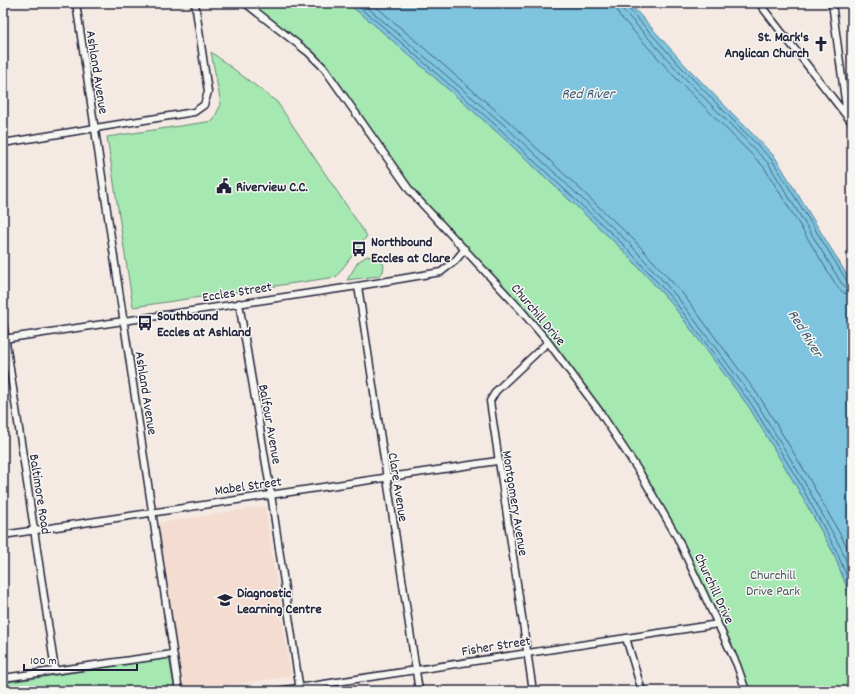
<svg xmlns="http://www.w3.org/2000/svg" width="855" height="694" viewBox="0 0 855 694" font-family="Dekko,sans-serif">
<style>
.built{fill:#f4dcd1}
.green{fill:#a6e8b1;stroke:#648576}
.water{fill:#7ec4de;stroke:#59839d}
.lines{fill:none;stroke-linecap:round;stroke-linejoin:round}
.shore{stroke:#47637c;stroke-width:1}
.minor-casing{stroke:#22223b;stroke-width:9}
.minor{stroke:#f6f6f2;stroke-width:6}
.labels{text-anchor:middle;stroke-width:3;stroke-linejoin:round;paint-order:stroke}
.poi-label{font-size:14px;font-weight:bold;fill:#22223b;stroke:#f6f6f2;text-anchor:start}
.street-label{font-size:14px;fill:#22223b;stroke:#f6f6f2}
.park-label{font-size:14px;fill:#435458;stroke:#f6f6f2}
.water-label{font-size:15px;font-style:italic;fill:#425b74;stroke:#f6f6f2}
</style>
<rect width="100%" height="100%" fill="#f5eae3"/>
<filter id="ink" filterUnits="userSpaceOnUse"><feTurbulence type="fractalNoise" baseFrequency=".025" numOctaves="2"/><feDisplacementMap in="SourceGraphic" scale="8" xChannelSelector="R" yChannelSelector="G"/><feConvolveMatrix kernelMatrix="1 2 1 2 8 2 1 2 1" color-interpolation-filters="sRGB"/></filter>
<g filter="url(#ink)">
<path class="built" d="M265,506L291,676L194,691H183L158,523Z"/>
<path class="green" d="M245,3H347L370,21L497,132L623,250L672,304L749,407L794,482L833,552L852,600V691H746L700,584L640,473L548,342L411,192L324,68Z
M211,52L277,102L367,236L336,277L133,307L107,137L213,121L221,104Z
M367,256L379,258L384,265L383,272L378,276L347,280L358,262Z
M169,658L175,691H3V683Z"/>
<path class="water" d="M347,3H627L632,6L686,66L775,157L852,283V600L833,552L794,482L749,407L672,304L623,250L497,132L370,21Z"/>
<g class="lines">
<path class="shore" d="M353,3L373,18L500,129L626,247L675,302L752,405L798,480L836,550L852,589
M362,3L504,125L630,244L678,298L756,402L802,478L841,548L852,576
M372,3L508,121L634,240L683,294L761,399L807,475L846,545L852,560
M615,3L619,15L675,77L764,167L838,288L844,293L852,295
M621,3L623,10L680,73L768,163L842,284L847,288L852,289
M626,3L627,7L683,69L772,160L847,281L852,284"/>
<g class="minor-casing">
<path id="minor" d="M76,3L179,691
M245,3L309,53L324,68L411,192L519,308L548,342L600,412L640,473L677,537L737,665L746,691
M759,3L852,123
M832,3L847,115
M3,143L194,112L204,105L208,92L195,3
M358,286L419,691
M239,303L271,494L300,691
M3,322L55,670
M3,339L358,286L441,272L455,261L465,249
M3,535L497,461
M626,638L642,691
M3,678L173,654
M278,691L718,624
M533,691L490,401L496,391L548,342"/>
</g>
<use href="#minor" class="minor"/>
</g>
</g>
<defs>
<g id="church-bare" transform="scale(1.2)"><path d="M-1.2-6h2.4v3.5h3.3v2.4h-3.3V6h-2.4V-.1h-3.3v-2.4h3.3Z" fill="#22223b" stroke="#f6f6f2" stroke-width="2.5" paint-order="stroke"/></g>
<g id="civic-bare" transform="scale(1.2)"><path d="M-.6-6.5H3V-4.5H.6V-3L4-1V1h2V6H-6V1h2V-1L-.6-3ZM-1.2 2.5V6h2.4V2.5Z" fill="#22223b" stroke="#f6f6f2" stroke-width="2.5" paint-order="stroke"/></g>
<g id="bus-bare" transform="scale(1.2)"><path d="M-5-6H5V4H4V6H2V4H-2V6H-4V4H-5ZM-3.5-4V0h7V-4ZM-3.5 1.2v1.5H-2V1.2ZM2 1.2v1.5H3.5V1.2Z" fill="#22223b" stroke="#f6f6f2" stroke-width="2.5" paint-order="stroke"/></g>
<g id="school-bare" transform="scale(1.2)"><path d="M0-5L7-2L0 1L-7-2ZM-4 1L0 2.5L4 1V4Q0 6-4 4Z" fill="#22223b" stroke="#f6f6f2" stroke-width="2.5" paint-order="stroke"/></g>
</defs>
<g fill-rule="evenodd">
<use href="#church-bare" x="821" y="44"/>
<use href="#civic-bare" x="224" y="186"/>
<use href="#bus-bare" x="359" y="249"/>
<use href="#bus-bare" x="145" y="323"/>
<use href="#school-bare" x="225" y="600"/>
</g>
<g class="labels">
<g class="poi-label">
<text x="809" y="41" text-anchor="end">St. Mark's<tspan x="809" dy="16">Anglican Church</tspan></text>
<text x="236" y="191">Riverview C.C.</text>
<text x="371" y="246">Northbound<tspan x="371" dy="16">Eccles at Clare</tspan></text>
<text x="157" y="320">Southbound<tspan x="157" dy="16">Eccles at Ashland</tspan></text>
<text x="237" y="597">Diagnostic<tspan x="237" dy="16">Learning Centre</tspan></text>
</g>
<g class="street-label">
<text transform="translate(98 72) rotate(81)" y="5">Ashland Avenue</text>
<text transform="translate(237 291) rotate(-9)" y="5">Eccles Street</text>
<text transform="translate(539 314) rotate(50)" y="5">Churchill Drive</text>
<text transform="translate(147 393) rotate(81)" y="5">Ashland Avenue</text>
<text transform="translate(271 424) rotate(80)" y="5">Balfour Avenue</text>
<text transform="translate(248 485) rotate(-8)" y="5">Mabel Street</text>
<text transform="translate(399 487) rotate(81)" y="5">Clare Avenue</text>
<text transform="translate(41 494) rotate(81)" y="5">Baltimore Road</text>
<text transform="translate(516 503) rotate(81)" y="5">Montgomery Avenue</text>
<text transform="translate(715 588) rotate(65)" y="5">Churchill Drive</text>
<text transform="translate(496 645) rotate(-9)" y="5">Fisher Street</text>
</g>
<g class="park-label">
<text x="773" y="579">Churchill<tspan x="773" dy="16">Drive Park</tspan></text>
</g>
<g class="water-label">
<text x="588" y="98">Red River</text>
<text transform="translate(806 333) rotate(58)" y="5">Red River</text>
</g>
</g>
<rect width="855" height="694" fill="none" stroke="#f6f6f2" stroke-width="16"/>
<rect x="8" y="8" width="839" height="678" fill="none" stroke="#22223b" stroke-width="1.5" filter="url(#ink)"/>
<path d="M24 664v6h113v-6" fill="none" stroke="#22223b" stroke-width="2"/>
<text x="30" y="664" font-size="12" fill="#22223b" stroke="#f6f6f2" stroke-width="3" paint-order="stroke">100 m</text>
</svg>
